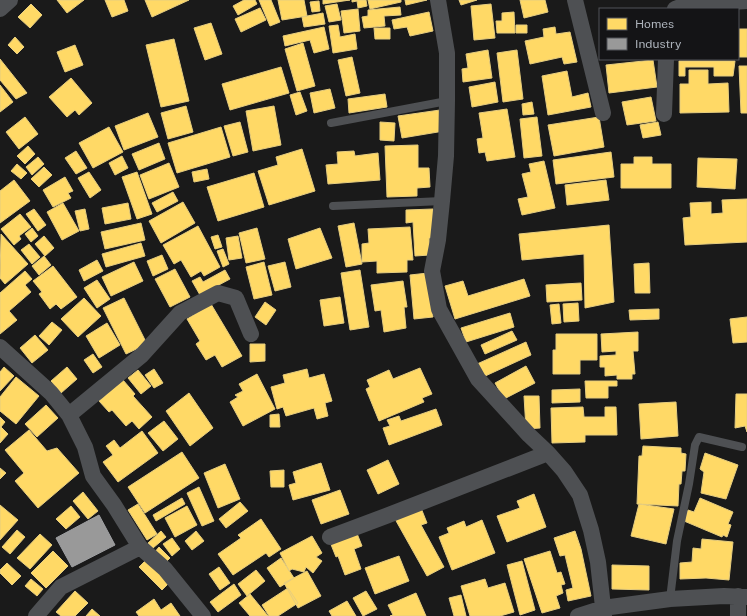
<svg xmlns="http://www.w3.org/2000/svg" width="747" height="616" viewBox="0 0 747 616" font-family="'Public Sans',sans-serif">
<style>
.homes{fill:#ffd966;stroke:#e6cd7f}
.industry{fill:#999;stroke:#9fa0a3}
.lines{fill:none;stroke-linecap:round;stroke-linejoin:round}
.lane{stroke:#4e5053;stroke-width:8}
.street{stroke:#4e5053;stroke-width:16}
</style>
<rect width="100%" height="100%" fill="#1a1a1a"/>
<path class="homes" d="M57,0H84L67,13Z
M105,0H124L128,11L112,17Z
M145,0H189L152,17Z
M244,0H255L257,4L238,15L233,6Z
M259,0H271L280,22L270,26Z
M278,0H304L307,16L282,20Z
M323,0H350L323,4Z
M352,0H366L367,6L358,8L357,1L352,2Z
M368,0H401V2L370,9Z
M405,0H427L406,5Z
M459,0H477L461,5Z
M520,0H545L548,12L524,18Z
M319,1L320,11L312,12L310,2Z
M31,4L42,15L30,28L18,17Z
M337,4L341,20L329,22L325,6Z
M491,4L495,38L474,40L471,6Z
M400,7L401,15L384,16L385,26L364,28L362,17L368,16V10Z
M260,8L266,20L241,32L235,19Z
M358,9L360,31L344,33L341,11Z
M429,12L433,31L410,36L407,27L394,29L392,20Z
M514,12L515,33H497L496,21H502V13Z
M323,13L325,24L304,27L302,17Z
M211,23L222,54L205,60L194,28Z
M338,25L340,37L355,34L357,49L333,53L329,26Z
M516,25H527V33H516Z
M324,27L329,49L314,53L310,40L285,46L283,36Z
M555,27L556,34L570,32L577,62L564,64L562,57L530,64L525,41L544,37L543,29Z
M374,28H390V39H375Z
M738,29H747V57H738Z
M15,37L24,47L17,54L8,45Z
M174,39L189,101L161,107L146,45Z
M303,43L315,86L297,91L285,49Z
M75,45L83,65L65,72L57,52Z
M488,50L492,78L463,82L462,69L468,68L466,54Z
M517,50L523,99L503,102L497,53Z
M352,57L360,93L346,96L338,60Z
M0,59L27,93L16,99L0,80Z
M653,60L657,87L609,93L606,65Z
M679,61H735L733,76H714V67H685V76H679Z
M739,66H747V113H741Z
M281,67L289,93L230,110L222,84Z
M689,70H708V84L728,83L729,112L680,113V84H689Z
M567,71L572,97L588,93L591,107L548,115L542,76Z
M71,78L92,103L79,115L75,110L67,117L49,97Z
M495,82L498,102L472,107L469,87Z
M0,85L13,102L0,112Z
M330,89L335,108L314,113L310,93Z
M300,92L307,111L296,115L290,95Z
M385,94L387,107L349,113L348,99Z
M651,97L656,121L627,125L622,102Z
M532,102L534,114L523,115L522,104Z
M186,106L193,132L168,139L161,113Z
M274,106L281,145L253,151L246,111Z
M507,109L515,157L487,161L485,152L479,153L477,139L483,138L479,113Z
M440,110L444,131L402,138L398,116Z
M148,113L158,137L124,150L115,126Z
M25,117L38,134L19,149L6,132Z
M537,117L542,156L524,158L520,119Z
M599,117L604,147L554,156L548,125Z
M240,122L248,152L233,156L224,126Z
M380,122L395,123L394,141L380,140Z
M658,122L661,135L643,138L640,125Z
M109,127L123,152L93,168L79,143Z
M221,127L230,157L177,173L168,143Z
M159,143L165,159L139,170L132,154Z
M418,145V168H429L430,187L417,188V196L387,197L385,146Z
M28,146L35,154L25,164L17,156Z
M302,149L315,191L269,205L258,171L278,165L276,157Z
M76,151L87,168L76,174L65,158Z
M354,151L355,156L378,153L380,180L328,184L326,165L338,164L337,152Z
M611,152L614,177L556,184L553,160Z
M122,156L128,168L115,175L109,163Z
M38,157L44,164L32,175L26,167Z
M634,157H652V164H671V188H621V164H634Z
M698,158L737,159L735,189L697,187Z
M544,161L555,208L522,215L518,199L528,197L522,174L531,172L529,164Z
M169,163L179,187L149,199L140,175Z
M17,164L27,173L21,179L11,171Z
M44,167L52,175L39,187L31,179Z
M207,169L209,179L194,182L192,172Z
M89,172L101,190L90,198L78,178Z
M137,172L152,214L137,219L122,177Z
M254,173L264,207L218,221L207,187Z
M65,177L73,191L68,193L71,198L53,207L43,190Z
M14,180L30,201L0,223V191Z
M606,180L609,200L567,205L565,185Z
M173,192L178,201L157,212L152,203Z
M747,199V242L685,245L683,218L691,217L690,203L711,202V214L723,213L722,200Z
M183,202L195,223L161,243L149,221Z
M63,203L79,231L62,240L47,212Z
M128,203L131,219L105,224L102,208Z
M34,209L46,225L38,231L26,214Z
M85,209L89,229L80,231L75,211Z
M433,209L434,238H429L430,255L415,256L413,222L406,223V210Z
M20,214L31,227L19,236L21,239L14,245L1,229Z
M141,223L145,240L105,249L101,232Z
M354,223L362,264L346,267L338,226Z
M609,225L614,302L585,308L584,254L522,260L519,234Z
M198,226L220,267L204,276L201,271L191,277L181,260L174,264L163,245Z
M410,227L413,260H407V272L377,273V261L362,262V244L369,243L368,229Z
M32,228L38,236L31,242L25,234Z
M257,228L265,259L246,263L239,233Z
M320,228L332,258L296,269L288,239Z
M1,234L28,264L5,284L0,278Z
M218,235L222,247L215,249L211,237Z
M44,236L54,248L45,256L35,244Z
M238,236L242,258L229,260L226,238Z
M141,243L145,256L106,267L102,254Z
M29,244L40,257L32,264L21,250Z
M223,249L229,264L223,267L217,251Z
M162,255L168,269L153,276L147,261Z
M44,256L51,265L39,275L32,266Z
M97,260L103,271L84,281L79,270Z
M134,262L143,281L111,296L102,277Z
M264,262L272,295L254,299L246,267Z
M285,262L291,287L275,291L268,266Z
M649,263L650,293H635L634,264Z
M53,266L77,297L61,309L56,304L50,309L39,294L42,292L33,281Z
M175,269L190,297L170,307L155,279Z
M225,270L230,279L200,295L192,281L200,277L203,282Z
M360,270L369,327L350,330L341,273Z
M25,271L32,279L25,285L31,292L9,311L17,320L0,334V293Z
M428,273L433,317L414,319L410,275Z
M524,279L530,296L455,319L445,286L463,281L468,296Z
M97,280L110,299L97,308L84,288Z
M403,281L407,307H404L406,328L384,332L381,310L375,311L371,285Z
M581,283L582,300L547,302L546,285Z
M340,297L344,323L324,326L320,300Z
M84,298L101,316L78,337L61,319Z
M124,298L147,344L126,354L103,308Z
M265,302L276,310L266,325L255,317Z
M578,303L579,321L564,322L563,304Z
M211,304L242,356L222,367L215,355L206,360L196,344L200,341L187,319Z
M559,304L561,323L552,324L550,305Z
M659,309V319L630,320L629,310Z
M510,313L514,327L466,342L461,328Z
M747,317V342L733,343L730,319Z
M52,322L62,330L49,345L39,336Z
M107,323L120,345L99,358L86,336Z
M512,331L517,340L485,354L481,345Z
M638,332V351H633L635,374H632V379H617V375L605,376V367H600V356L616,355V351L602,352L601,334Z
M556,334H597V360H580V374H553V350H556Z
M35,335L48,350L32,363L20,348Z
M526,342L531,355L483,377L477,364Z
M250,344H265V361L250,362Z
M93,354L102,367L93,373L84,360Z
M526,366L535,383L504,399L495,383Z
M4,367L14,376L0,391V372Z
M67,367L77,379L61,393L51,381Z
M420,368L432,394L422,398L424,402L379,421L366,389L370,387L367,380L389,370L393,379Z
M154,369L163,383L154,388L145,375Z
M307,369L309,378L324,374L332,401L325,403L328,416L317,419L314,408L286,416L283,407L277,409L271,387L285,383L283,375Z
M138,370L151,386L141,394L128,378Z
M257,374L275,409L243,426L230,402L238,397L235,395L243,391L239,384Z
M16,377L39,396L16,424L0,411V397Z
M123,380L135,394L133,396L152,417L139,429L132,421L126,426L112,410L109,412L99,401Z
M585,381H617V386H608V398H586Z
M580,389V402L552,403V390Z
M189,393L213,428L190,446L166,411Z
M736,394H747V432L745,426L735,428Z
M524,396H539L540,428L526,429Z
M676,402L678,436L641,439L639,404Z
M46,405L58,418L37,437L25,424Z
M583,407L584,417H605V407H616L617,435H585V442L552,443L551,408Z
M436,409L442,425L389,445L383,428L390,426L387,420L399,416L401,421Z
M279,414L280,427H270V415Z
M0,417L5,422L1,427L8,434L0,443Z
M164,421L178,439L163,451L148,433Z
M29,430L47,451L57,448L79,473L38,508L15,481L24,473L5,450Z
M142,431L158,453L118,482L103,462L113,455L106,446L114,440L120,448Z
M643,446L681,448V453L686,454L685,471H682L681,484H679L678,506L637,504L639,456H642Z
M182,452L199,478L145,513L128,487Z
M705,453L738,465L726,499L701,493L704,472L700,469Z
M388,460L399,484L378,494L367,470Z
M321,463L330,490L293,500L289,485L296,483L293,472Z
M225,464L240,499L218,508L204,473Z
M0,468L6,473L0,479Z
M284,470V487H271L270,471Z
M199,487L214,521L202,526L187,493Z
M340,490L349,514L321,524L312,500Z
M83,492L98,511L88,519L73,501Z
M534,494L546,527L507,542L497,516L520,508L517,501Z
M182,498L185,504L156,521L153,515Z
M700,498L733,512L728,524L731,525L727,537L723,535L722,537L684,521L688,510L694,512Z
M240,502L248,511L226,528L219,519Z
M138,504L157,534L147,540L128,510Z
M639,504L674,509L666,544L631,536Z
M0,505L18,520L0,540Z
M71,506L80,517L66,529L56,519Z
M187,506L197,525L175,537L165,518Z
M421,508L427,523L421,525L444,567L427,576L395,519Z
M261,519L281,549L269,557L266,553L233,575L218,554L241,538L238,535Z
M482,520L495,553L452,570L439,537L449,533L447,528L464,521L466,527Z
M17,530L25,537L10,554L2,547Z
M161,531L166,537L153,548L148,543Z
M196,531L204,541L192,550L185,541Z
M356,531L362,546L354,549L361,569L345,575L338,556L336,557L330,542Z
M575,531L581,549L591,596L568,601L566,590L573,588L565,555L560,556L554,538Z
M40,534L52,545L30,569L17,558Z
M312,536L322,553L316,557L322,561L313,573L306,567L304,572L292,569L289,571L280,553Z
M172,538L180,549L172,556L163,544Z
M702,539L733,542L729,580L706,578L680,579V563L692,562L693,548L701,549Z
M159,547L170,558L164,564L154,553Z
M53,551L68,566L46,588L31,573Z
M550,551L557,573L561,572L565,584L561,585L563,593L556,596L560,608L542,613L524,559Z
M399,556L409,581L375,594L365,568Z
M281,558L294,578L280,587L267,568Z
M146,560L169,583L162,590L139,567Z
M522,561L535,610L520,615L507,565Z
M7,563L21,576L12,585L0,573V570Z
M612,565L649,566V590L612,589Z
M219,567L230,583L220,590L209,574Z
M256,570L265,581L247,596L238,584Z
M307,571L321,596L298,608L284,583Z
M31,579L43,589L37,596L25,586Z
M485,579L488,588L505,583L514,612L500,616H470L461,586Z
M234,584L241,595L218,612L210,602Z
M288,588L298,603L278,616H269L262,605Z
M75,591L88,603L75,616H61L56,612Z
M366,591L377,609L363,616L353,598Z
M416,593L426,616H390L393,615L388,605Z
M250,594L268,616H250L239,603Z
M461,595L466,616H454L449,598Z
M154,599L161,610L171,603L180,616H139L136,612Z
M347,601L356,616H332L329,611Z
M92,609L100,616H86Z"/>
<path class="industry" d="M99,515L115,545L72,567L56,538Z"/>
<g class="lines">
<path class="lane" d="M331,123L447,101
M333,206L442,201
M670,599L677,541L689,484L695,445L699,437L742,447"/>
<path class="street" d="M438,0L447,53V101L446,156L442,201L438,240L432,271L439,309L478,379L529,435L548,453L564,471L580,495L591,530L598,562L604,616
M575,0L603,113
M0,9L10,0
M675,9L685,5L747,1
M664,114L666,59
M0,347L51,393L69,415L85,447L93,476L114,505L140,547
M69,415L142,355L180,313L218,293L236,298L251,334
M330,537L386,516L548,453
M36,616L61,587L140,547L165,569L203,616
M578,616L603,608L670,599L724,596L747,597
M738,616V596"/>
</g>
<rect x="599" y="8" width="140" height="52" fill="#141416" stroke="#515358"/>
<rect x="607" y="18" width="20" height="12" fill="#ffd966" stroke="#515358"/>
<text x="635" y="28" font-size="12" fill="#acb2ba">Homes</text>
<rect x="607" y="38" width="20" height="12" fill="#999999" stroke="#515358"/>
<text x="635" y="48" font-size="12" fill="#acb2ba">Industry</text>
</svg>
